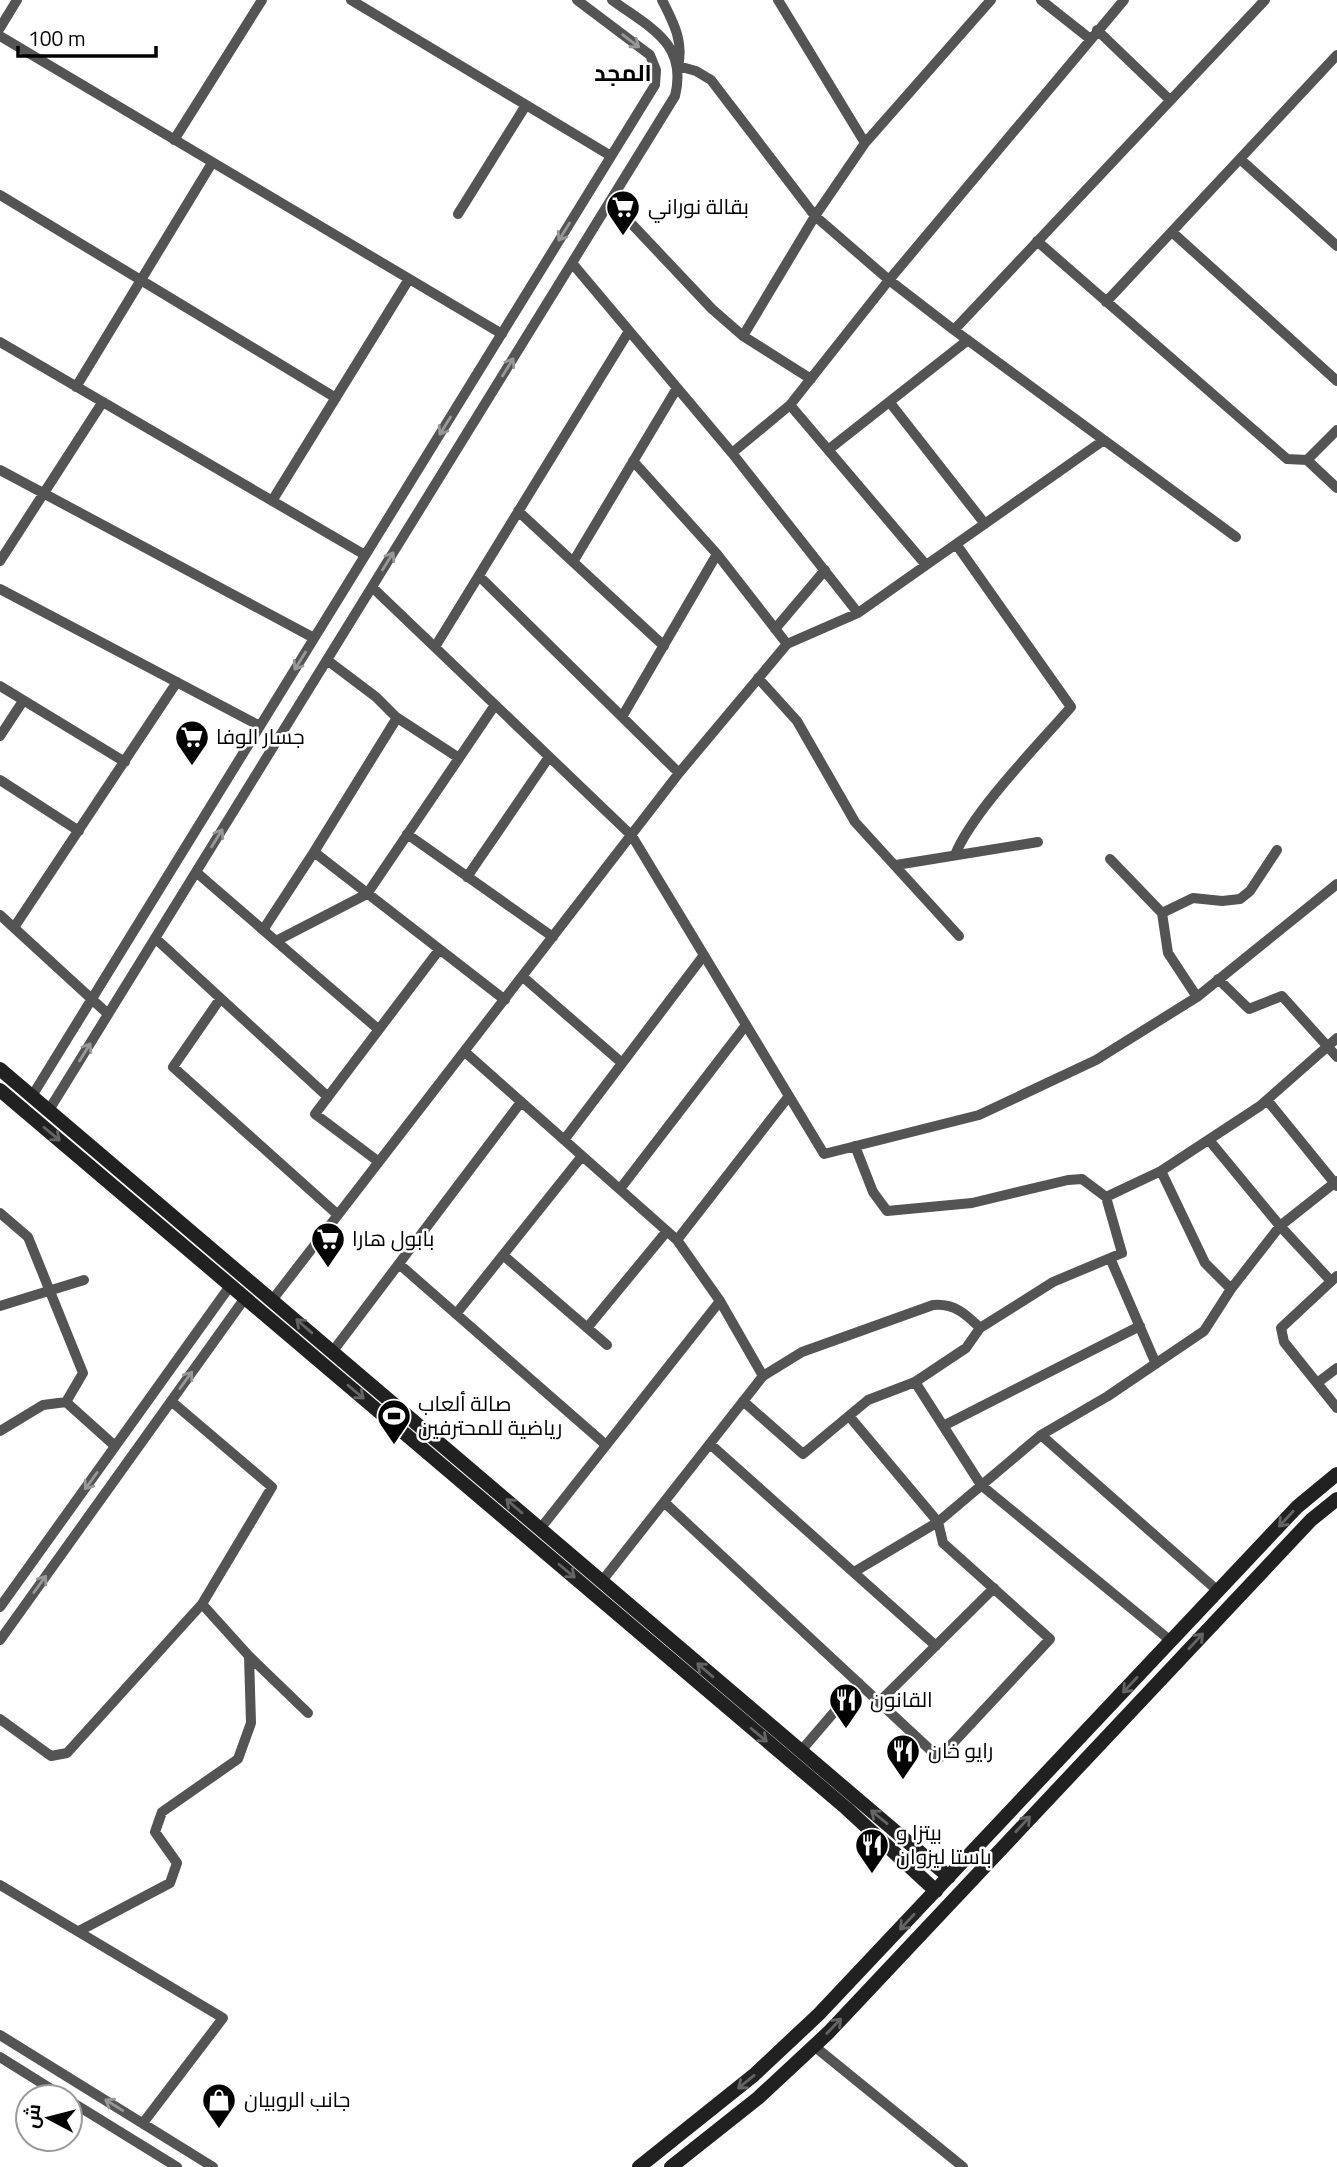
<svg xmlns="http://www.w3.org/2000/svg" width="1337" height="2167" viewBox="0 0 1337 2167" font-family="'Titillium Web',Cairo,sans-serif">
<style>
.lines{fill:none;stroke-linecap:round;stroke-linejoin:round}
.street{stroke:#545454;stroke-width:10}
.secondary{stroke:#212121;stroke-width:14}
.oneway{stroke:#989898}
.oneway2{stroke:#646464}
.labels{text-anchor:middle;stroke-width:5;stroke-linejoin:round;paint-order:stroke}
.poi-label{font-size:21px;fill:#000;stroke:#fff;text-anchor:start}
.neighbourhood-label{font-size:23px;font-weight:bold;fill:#000;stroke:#fff}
</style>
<rect width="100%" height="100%" fill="#fff"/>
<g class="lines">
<path class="street" d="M351,0L611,156
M662,0C673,22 684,41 678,66L696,71L711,80L815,216L889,280L954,330L1236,537
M778,0L865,143
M1041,0L1089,38
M0,28L17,0
M1097,30L1170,100
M0,36L502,334
M174,140L262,0
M1240,159L1337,246
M0,195L336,398
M610,201L712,309L743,336L811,379
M458,214L526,105
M1172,232L1337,381
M1037,241L1287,459L1307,460L1337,430
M1106,302L1337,55
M954,330L1265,0
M743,336L815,216L865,143L991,0
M0,342L365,555
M76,387L212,163
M891,404L985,524
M790,405L926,565
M828,450L968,340
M732,453L790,405L889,280L1124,0
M1307,460L1337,488
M0,470L314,638
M272,501L409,279
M518,511L664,646
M717,554L787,644
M0,561L102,403
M573,562L677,388
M479,576L679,773
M372,587L632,836L824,1154L979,1115L1096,1060L1197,997L1337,884
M0,589L260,726
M858,613L1104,440
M775,629L825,570
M435,647L629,331
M327,660L376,697L396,717L459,758
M758,678L797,721L855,822L959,936
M0,686L125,762
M622,717L717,554L633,461
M395,721L314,852L505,1000
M0,736L23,701
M0,780L79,831
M407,834L553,937
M955,855C972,812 1039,744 1071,707L956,544
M1110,859L1162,913L1168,953L1197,997
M896,865L1038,842
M196,872L378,1029
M467,877L549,757
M1162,913L1193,898L1222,901L1240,899L1250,891L1277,850
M0,915L108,1014
M15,926L177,682
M263,930L314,852
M155,938L328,1097
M276,941L367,894L495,705
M523,977L622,1063
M1218,979L1249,1009L1282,996L1337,1057
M220,999L173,1067L338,1215
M465,1052L677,1240L720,1301L763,1376L602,1581
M32,1096L655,85L656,70L650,55L577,0
M1267,1100L1337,1186
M49,1110L675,96C688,43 650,28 612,0
M564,1140L704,955
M1209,1140L1280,1226L1331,1281
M855,1146L873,1192L887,1211L972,1203L1068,1180L1082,1179L1106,1197
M379,1162L315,1114L439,950
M1161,1171L1205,1263L1231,1289
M620,1189L746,1025
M0,1213L28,1237L83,1373L66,1402L115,1446
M677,1240L789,1096
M503,1255L607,1345
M1110,1258L1156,1364
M399,1264L606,1445
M1337,1276L1281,1328L1284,1342L1337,1408
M273,1299L679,773L787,644L858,613L732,453L572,263
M0,1306L84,1280
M456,1314L582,1156
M587,1328L667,1231
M333,1351L521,1102
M763,1376L802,1352L933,1305C954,1303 966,1314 980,1328
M915,1382L981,1485L1171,1641
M1317,1383L1337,1368
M743,1401L803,1454L868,1400L915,1382L966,1348L980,1328L1053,1282L1122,1253L1106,1197L1161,1171L1260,1106L1337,1038
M849,1416L938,1522L1041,1435L1108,1396L1204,1331L1231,1289L1280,1226L1337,1181
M943,1426L1140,1326
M0,1431L43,1405L66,1402
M1041,1435L1218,1591
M710,1444L936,1646
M664,1502L939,1758L1050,1639L943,1543L938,1522L854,1572
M540,1529L720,1301
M0,1607L230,1286
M0,1640L245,1298
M249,1656L308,1713
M879,1702L994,1588
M0,1719L51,1756L67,1753L202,1604
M800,1752L859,1683
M0,1885L223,2018L143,2123
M79,1931L170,1883L177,1863L155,1832L162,1812L238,1759L251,1723L249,1656L202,1604L272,1487L171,1401
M0,2035L213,2167
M814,2046L963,2167
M0,2057L64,2097
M70,2101L177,2167"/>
<path class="secondary" d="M0,1069L949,1877
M0,1090L846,1808L936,1891
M639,2167L754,2075L819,2014L1297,1507L1337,1474
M671,2167L758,2098L829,2032L1311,1520L1337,1499"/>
</g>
<defs><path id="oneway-shaft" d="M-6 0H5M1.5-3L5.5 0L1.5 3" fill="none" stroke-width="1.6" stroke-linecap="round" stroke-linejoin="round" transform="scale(1.75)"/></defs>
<g class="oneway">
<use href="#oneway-shaft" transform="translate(631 41) rotate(37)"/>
<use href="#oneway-shaft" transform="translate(564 232) rotate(122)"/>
<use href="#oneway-shaft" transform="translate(508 367) rotate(-58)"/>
<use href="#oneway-shaft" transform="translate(445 426) rotate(122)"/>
<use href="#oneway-shaft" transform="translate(388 561) rotate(-58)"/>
<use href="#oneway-shaft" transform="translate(300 661) rotate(122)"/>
<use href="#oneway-shaft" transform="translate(217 838) rotate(-58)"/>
<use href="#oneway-shaft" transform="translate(85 1052) rotate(-58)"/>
<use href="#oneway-shaft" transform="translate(186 1380) rotate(-54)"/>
<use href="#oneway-shaft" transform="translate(91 1481) rotate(126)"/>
<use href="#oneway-shaft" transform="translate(40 1584) rotate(-54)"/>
<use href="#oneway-shaft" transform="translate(114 2105) rotate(-148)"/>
</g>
<g class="oneway2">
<use href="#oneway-shaft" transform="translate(52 1134) rotate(40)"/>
<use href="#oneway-shaft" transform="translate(304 1326) rotate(-139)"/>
<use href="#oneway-shaft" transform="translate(356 1392) rotate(40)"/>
<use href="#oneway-shaft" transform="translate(514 1506) rotate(-139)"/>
<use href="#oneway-shaft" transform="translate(1286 1519) rotate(133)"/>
<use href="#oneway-shaft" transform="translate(567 1571) rotate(40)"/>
<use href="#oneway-shaft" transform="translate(1196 1641) rotate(-47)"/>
<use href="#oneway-shaft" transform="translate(705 1670) rotate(-139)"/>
<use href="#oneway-shaft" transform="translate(1130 1685) rotate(133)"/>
<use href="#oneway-shaft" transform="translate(759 1735) rotate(40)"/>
<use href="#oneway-shaft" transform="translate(879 1817) rotate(-141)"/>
<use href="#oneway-shaft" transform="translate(1023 1824) rotate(-47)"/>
<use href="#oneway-shaft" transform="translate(907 1922) rotate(133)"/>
<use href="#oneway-shaft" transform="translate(834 2026) rotate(-46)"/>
<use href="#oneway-shaft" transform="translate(746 2082) rotate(141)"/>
</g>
<defs>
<g id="supermarket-pin" transform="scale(1.75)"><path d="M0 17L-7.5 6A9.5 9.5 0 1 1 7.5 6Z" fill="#000" stroke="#fff"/><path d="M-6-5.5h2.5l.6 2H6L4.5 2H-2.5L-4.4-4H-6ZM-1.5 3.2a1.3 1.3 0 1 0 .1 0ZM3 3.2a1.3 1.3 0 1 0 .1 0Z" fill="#fff"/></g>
<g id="stadium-pin" transform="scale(1.75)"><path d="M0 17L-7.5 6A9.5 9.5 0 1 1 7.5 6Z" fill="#000" stroke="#fff"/><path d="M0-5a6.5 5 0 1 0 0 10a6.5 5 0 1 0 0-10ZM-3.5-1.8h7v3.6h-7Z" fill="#fff"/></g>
<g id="restaurant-pin" transform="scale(1.75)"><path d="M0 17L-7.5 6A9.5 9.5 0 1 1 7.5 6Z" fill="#000" stroke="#fff"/><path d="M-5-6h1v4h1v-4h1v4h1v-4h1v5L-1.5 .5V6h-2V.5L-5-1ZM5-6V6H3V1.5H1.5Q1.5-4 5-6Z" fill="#fff"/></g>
<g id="shop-pin" transform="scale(1.75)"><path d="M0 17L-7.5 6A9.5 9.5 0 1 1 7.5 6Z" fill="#000" stroke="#fff"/><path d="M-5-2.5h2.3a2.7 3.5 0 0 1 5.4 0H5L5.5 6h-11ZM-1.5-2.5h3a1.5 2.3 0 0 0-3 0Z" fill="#fff"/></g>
</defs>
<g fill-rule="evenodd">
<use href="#supermarket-pin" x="623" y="207"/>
<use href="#supermarket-pin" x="192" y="737"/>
<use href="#supermarket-pin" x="328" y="1239"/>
<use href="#stadium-pin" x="394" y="1416"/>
<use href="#restaurant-pin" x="846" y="1700"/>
<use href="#restaurant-pin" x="903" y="1751"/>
<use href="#restaurant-pin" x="872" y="1845"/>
<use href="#shop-pin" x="219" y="2100"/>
</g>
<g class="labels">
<g class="poi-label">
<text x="648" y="214">بقالة نوراني</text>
<text x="216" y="744">جسار الوفا</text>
<text x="352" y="1246">بابول هارا</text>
<text x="418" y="1411">صالة ألعاب<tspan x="418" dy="24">رياضية للمحترفين</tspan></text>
<text x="870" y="1707">القانون</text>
<text x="928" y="1758">رايو خان</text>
<text x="896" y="1840">بيتزا و<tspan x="896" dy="24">باستا ليزوان</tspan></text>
<text x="244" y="2107">جانب الروبيان</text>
</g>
<g class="neighbourhood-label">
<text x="623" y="81">المجد</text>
</g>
</g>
<g transform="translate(49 2118) rotate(277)"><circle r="33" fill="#ffffff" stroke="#999999" stroke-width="2"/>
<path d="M0-5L12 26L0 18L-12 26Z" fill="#000000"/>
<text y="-10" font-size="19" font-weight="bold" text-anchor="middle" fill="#000000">ش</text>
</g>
<path d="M18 46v10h138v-10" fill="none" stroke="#000000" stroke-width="3.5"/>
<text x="28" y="46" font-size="21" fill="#000000" stroke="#ffffff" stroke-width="5" paint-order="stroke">100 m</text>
</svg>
